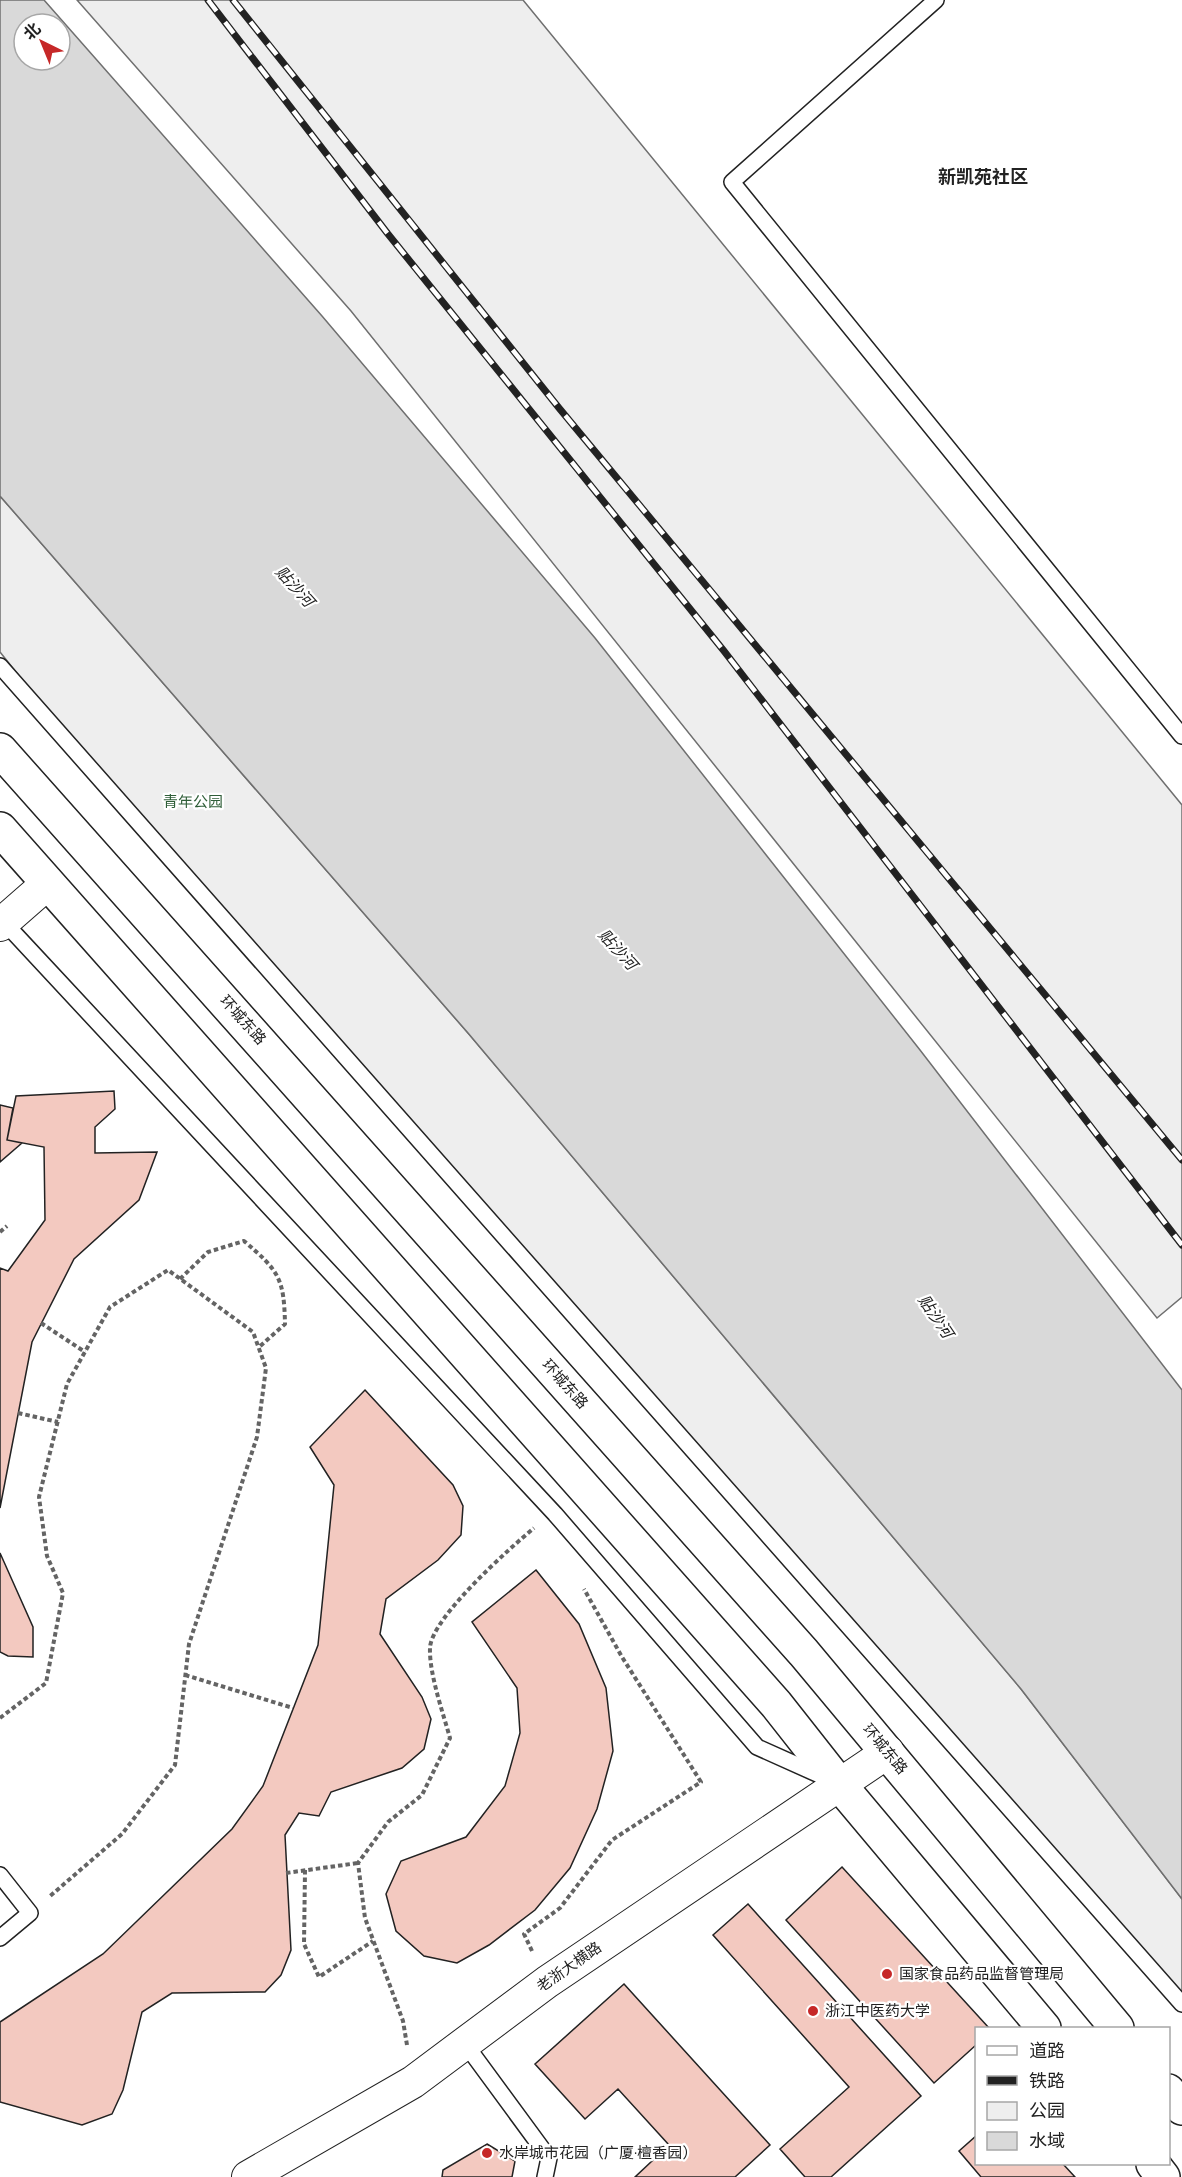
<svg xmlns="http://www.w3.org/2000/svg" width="1182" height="2177" viewBox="0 0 1182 2177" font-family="'PT Sans Narrow','Noto Sans SC',sans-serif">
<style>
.green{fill:#eee;stroke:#6f6f6f;stroke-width:1.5}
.water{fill:#d9d9d9;stroke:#6f6f6f;stroke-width:1.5;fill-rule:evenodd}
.building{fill:#f3c9c0;stroke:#222;stroke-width:1.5}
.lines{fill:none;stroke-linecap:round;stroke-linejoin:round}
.lane-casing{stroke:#222;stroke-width:18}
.street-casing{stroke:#222;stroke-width:34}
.primary-casing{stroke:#222;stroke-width:36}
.path{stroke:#646464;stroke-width:4;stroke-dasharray:4.5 3;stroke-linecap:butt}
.lane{stroke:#fff;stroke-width:15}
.street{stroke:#fff;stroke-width:32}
.primary{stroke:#fff;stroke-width:33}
.rail-casing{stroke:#222;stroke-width:7}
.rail{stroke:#fff;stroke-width:4.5;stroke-dasharray:14;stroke-linecap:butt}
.poi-dot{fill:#c62828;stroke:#fff;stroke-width:2}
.labels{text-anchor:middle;stroke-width:4.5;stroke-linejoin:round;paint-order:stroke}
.park-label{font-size:15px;fill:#2f5e38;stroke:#fff}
.street-label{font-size:15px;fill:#222;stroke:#fff}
.poi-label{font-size:15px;fill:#222;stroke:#fff;text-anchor:start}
.water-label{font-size:16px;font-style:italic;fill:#222;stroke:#fff}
.quarter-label{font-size:18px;font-weight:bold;fill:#222;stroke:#fff}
</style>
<rect width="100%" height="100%" fill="#fff"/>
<path class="green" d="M77,0H523L1182,805V1297L1157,1318L351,311Z
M0,496L468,1033L1021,1689L1182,1899V2004L138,825L0,652Z"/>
<path class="water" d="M0,0H44L322,316L595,638L920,1050L1182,1390V1899L1021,1689L468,1033L0,496ZM24,24H60V60H24Z"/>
<path class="building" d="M114,1091L115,1109L95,1127V1153L157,1152L139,1200L74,1259L32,1342L0,1508V1268L8,1271L45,1220L44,1147L7,1140L16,1096Z
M0,1105L13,1108L7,1140L22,1143L0,1162Z
M365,1390L453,1485L463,1506L461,1535L438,1560L386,1599L380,1634L422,1697L431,1719L424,1749L402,1768L331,1792L319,1816L299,1813L285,1835L291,1950L281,1975L265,1992L172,1993L142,2012L123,2090L112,2114L82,2125L0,2102V2022L103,1954L232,1829L263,1786L318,1645L334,1485L310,1447Z
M0,1553L33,1627V1657L8,1656L0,1652Z
M536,1570L579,1624L606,1688L613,1751L597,1809L570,1868L535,1910L489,1945L457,1963L424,1956L396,1931L386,1894L401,1861L466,1837L505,1786L520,1733L517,1688L472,1622Z
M842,1867L989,2028H976V2045L934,2083L786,1920Z
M748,1904L921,2096L831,2177H805L780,2149L849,2087L713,1935Z
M624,1984L770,2145L735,2177H635L669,2145L618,2089L585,2119L535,2064Z
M976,2136V2164H1063L1075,2177H981L959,2151Z
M487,2144L515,2161L512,2177H442L443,2170Z"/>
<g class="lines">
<g class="lane-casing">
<path id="lane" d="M936,0L732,182L1182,736
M0,666L1182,2004
M2,920L555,1514L757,1747L824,1777
M0,1875L30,1913L0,1938
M466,2045L549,2158L545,2177"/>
</g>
<g class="street-casing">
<path id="street" d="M0,925L48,883
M248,2177L413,2082L547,1982L888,1752"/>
</g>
<g class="primary-casing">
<path id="primary" d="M0,750L804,1653L1117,2028
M0,829L776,1704L839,1784L1044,2028
M1168,2091L1182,2108
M1153,2164L1163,2177"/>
</g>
<path class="path" d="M0,1232L7,1226
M180,1279L208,1252L244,1241C279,1271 284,1278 285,1324L259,1347
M41,1323L85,1352
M18,1413L58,1422
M185,1675L293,1708
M0,1718L46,1683L63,1593L47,1556L39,1497L67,1384L110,1307L168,1270L253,1332L266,1368L257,1437L189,1644L175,1765L122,1834L49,1897
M305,1870L304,1944L319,1977L373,1941
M286,1873L358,1863
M532,1951L524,1934L560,1908L612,1840L701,1782L622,1657L584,1589
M407,2045L403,2021L365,1918L358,1863L388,1822L422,1795L450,1738C443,1713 429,1673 430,1648C431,1618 510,1548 534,1528"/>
<use href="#lane" class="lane"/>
<use href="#street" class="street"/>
<use href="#primary" class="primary"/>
<g class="rail-casing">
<path id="rail" d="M208,0L388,234L724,651L1182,1245
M233,0L559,408L1182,1160"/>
</g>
<use href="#rail" class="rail"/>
</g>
<g class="poi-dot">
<circle cx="887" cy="1974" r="6"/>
<circle cx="813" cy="2011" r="6"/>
<circle cx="487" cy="2153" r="6"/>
</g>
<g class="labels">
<g class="park-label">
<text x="193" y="807">青年公园</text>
</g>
<g class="street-label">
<text transform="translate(243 1020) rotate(48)" y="5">环城东路</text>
<text transform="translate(565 1384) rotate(48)" y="5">环城东路</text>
<text transform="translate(885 1749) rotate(50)" y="5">环城东路</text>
<text transform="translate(569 1967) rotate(-35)" y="5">老浙大横路</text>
</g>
<g class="poi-label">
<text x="899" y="1979">国家食品药品监督管理局</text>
<text x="825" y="2016">浙江中医药大学</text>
<text x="499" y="2158">水岸城市花园（广厦·檀香园）</text>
</g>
<g class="water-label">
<text transform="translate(295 586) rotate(48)" y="6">贴沙河</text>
<text transform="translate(618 949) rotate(48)" y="6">贴沙河</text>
<text transform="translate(936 1316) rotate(56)" y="6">贴沙河</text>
</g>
<g class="quarter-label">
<text x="983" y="183">新凯苑社区</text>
</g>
</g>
<rect x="975" y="2027" width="195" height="138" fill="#ffffff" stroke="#a7a7a7" stroke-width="1.5"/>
<rect x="987" y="2046" width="30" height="9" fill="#ffffff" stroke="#a7a7a7" stroke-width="1.5"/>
<text x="1029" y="2057" font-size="18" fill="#222222">道路</text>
<rect x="987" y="2076" width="30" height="9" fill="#222222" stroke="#a7a7a7" stroke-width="1.5"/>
<text x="1029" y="2087" font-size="18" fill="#222222">铁路</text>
<rect x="987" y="2102" width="30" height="18" fill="#eeeeee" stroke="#a7a7a7" stroke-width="1.5"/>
<text x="1029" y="2117" font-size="18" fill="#222222">公园</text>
<rect x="987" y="2132" width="30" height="18" fill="#d9d9d9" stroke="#a7a7a7" stroke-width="1.5"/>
<text x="1029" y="2147" font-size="18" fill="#222222">水域</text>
<g transform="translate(42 42) rotate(317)"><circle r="28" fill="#ffffff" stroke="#a7a7a7" stroke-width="1.5"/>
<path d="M0-4.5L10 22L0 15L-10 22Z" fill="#c62828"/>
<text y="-9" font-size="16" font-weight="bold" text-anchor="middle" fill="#222222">北</text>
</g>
</svg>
